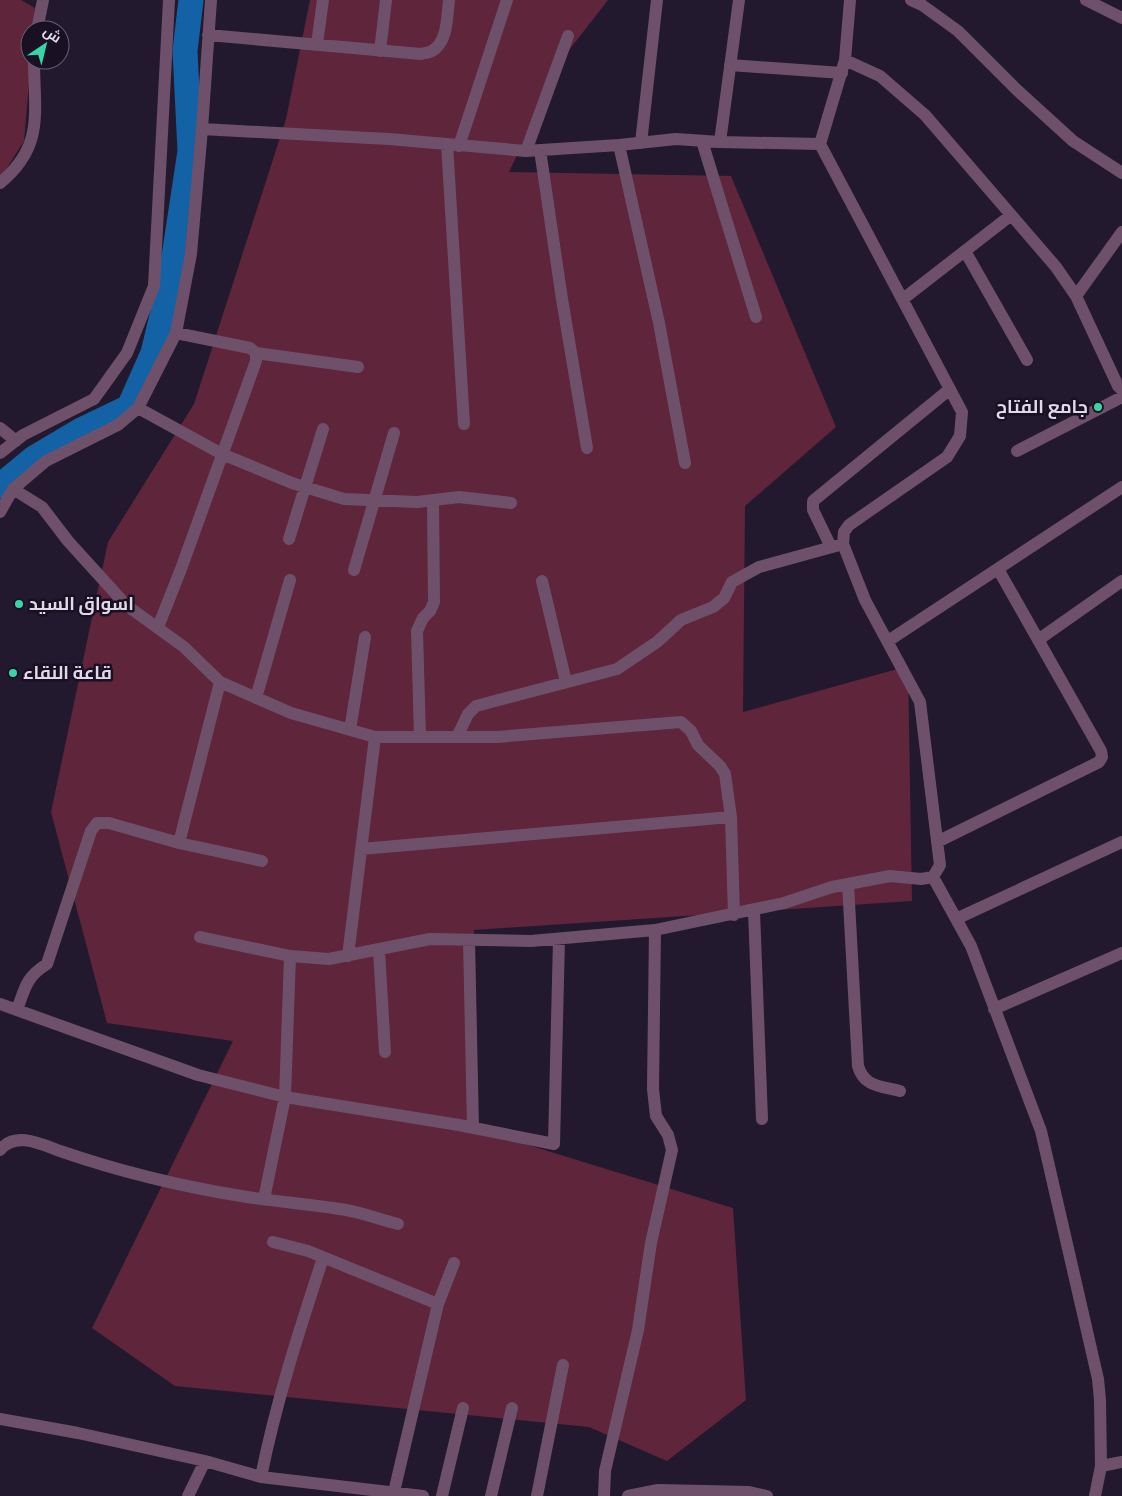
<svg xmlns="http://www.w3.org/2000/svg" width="1122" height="1496" viewBox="0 0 1122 1496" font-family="Poppins,Cairo,sans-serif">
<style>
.green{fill:#5e253b}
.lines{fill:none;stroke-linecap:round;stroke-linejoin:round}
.river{stroke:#1262a5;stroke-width:25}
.minor{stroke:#6f506b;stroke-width:12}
.poi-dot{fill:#38d4a6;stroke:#191024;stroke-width:2}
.labels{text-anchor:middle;stroke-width:5;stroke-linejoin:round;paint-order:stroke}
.poi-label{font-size:18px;font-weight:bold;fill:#dfd9e8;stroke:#191024;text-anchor:start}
</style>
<rect width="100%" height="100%" fill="#22192e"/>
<path class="green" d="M0,0H21L35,8L33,30H30L31,60L24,141L0,179Z
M310,0H608L563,58L509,172L731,176L836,427L745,506L743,712L908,666L912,901L474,930L476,1129L733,1208L746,1400L667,1461L589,1427L175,1386L92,1328L233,1041L107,1023L51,812L108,542L194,404L286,119Z"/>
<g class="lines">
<path class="river" d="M0,486L34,458L81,430L129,407L153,353L170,283L190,151L185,51L191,0"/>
<path class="minor" d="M911,0L922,5L958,31L1017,90L1073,141L1122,173
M1086,0L1122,18
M37,30L43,0
M208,35L421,54C424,53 429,53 432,51C448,42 447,16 449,0
M317,44L323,0
M380,51L386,0
M845,60L880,76L925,115L1056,267L1076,296L1118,386L1122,390
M730,65L842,73
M202,129L389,139L526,151L619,145L676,139L720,142L820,144
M702,141L756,317
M720,142L739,0
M641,143L657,0
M447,144L464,424
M619,145L659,323L685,463
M459,146L507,0
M540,150L562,299L587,448
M526,151L568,36
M0,183C45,146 34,112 34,60
M965,251L1027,360
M1076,296L1122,232
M903,299L1010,216
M256,353L358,367
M138,408L222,454L292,483L344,499L417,502L459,497L511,503
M0,428L16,441
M1017,451L1122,397
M0,453L23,435L94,399L127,353L154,286L169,0
M13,489L42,507L68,541L126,605L184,647L220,682L291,713L375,737H497L681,722L691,731L698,745L720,766L725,774L731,817L734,915
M0,512L13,489L46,461L118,425L138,408L176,333L191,254L202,129L211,0
M289,539L323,429
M831,547L813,510V501L950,389
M354,570L394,433
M542,581L566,682
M158,627L181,569L256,361V353L250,348L176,333
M1038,640L1122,581
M888,641L1122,487
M256,698L290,580
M350,730L365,637
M420,737L417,631L423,618L430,611L434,602L433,500
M457,737L468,714L476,706L617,669L657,642L681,620L713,607L724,598L732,582L759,567L843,544
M937,842L1099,762L1102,757L1101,751L998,569
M179,843L220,682
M361,849L731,817
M933,877L971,946L1041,1131L1098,1379L1100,1400L1101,1466L1095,1496
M848,884L858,1066C864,1087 881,1086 900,1091
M754,911L762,1119
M956,919L1122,842
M200,937L290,956L329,959L430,939L531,941L655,930L784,903L832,887L890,876L921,879L933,877L940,865L920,702L865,600L843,544L844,532L849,525L947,457L960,436L962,412L820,144L845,60L850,0
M469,940L473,1128
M379,950L385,1052
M348,956L375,737
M0,1004L198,1075L285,1097L459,1125L554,1144L559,939
M994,1009L1122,953
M17,1010C25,988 26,977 47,964L91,831L97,823H109L179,843L262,861
M0,1150C15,1131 41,1144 60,1151C118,1171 179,1186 241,1196C276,1202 311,1204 346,1210C364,1213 381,1220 398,1224
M264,1199L285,1097L290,956
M273,1242L308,1251L438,1304
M0,1419L78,1433L205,1461L261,1477L423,1496
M1101,1466L1122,1462
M261,1477C276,1402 299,1331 323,1258
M394,1492L438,1304L454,1263
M188,1496L205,1461
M442,1496L463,1408
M491,1496L512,1408
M537,1496L563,1365
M604,1496L605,1471L638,1330L651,1243L672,1150L668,1135L656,1116L653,1089L655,930
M628,1496L658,1490L749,1492L767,1496"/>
</g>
<g class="poi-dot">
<circle cx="1098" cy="407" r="5"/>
<circle cx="19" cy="604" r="5"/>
<circle cx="13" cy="673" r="5"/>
</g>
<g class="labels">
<g class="poi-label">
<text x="1088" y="413" text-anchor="end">جامع الفتاح</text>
<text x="29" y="610">اسواق السيد</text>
<text x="23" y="679">قاعة النقاء</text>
</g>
</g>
<g transform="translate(45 45) rotate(35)"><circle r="24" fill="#191024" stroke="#686072"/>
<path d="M0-4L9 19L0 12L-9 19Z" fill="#38d4a6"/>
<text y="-8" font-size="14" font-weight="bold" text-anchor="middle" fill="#dfd9e8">ش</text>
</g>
</svg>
